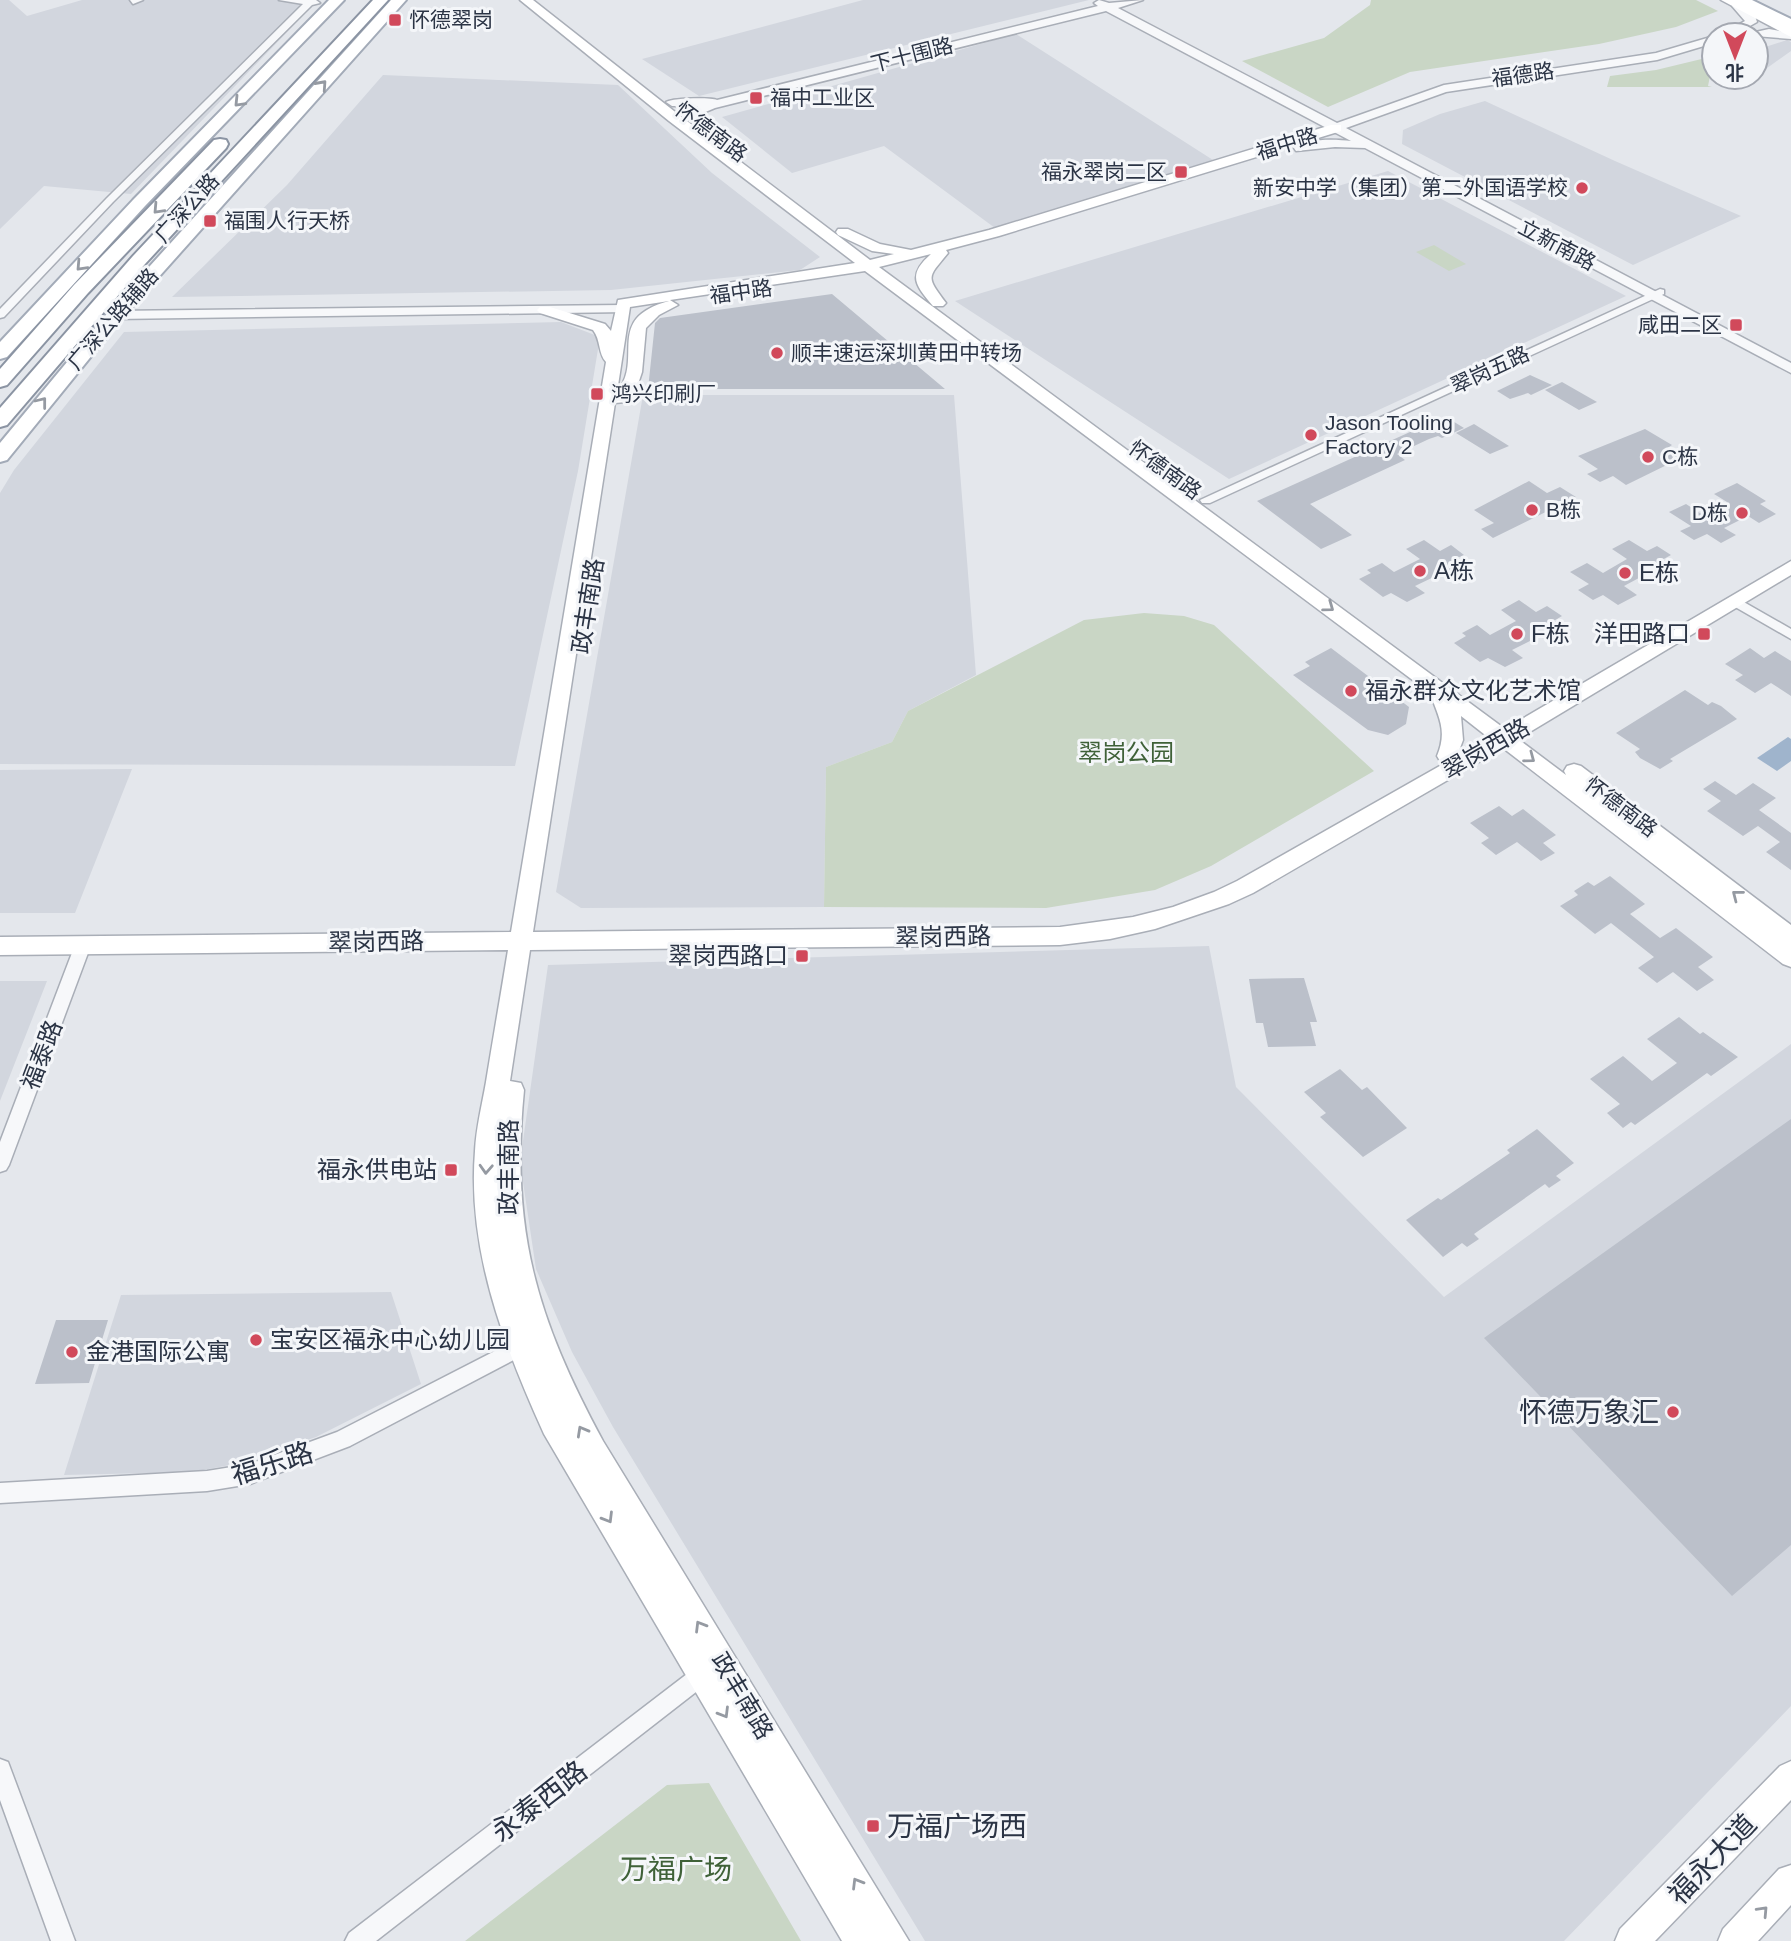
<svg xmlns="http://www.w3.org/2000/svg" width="1791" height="1941" viewBox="0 0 1791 1941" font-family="Helvetica,'Noto Sans SC',sans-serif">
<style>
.built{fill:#d2d6de}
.green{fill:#c9d6c5}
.water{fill:#9fb4cc}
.building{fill:#bbc0ca}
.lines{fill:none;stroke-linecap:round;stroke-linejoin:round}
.minor-casing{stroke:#a9aeb7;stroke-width:3}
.tertiary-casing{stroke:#a9aeb7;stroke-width:3}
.secondary-casing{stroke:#a9aeb7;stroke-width:3}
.primary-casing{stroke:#a3abb8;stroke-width:4}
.trunk-casing{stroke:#8b94a3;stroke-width:4}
.minor{fill:#f7f8fa;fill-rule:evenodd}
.tertiary{fill:#f7f8fa;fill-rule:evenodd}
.secondary{fill:#fff;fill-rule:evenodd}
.primary{fill:#fff;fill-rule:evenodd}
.trunk{fill:#fff;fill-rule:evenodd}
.oneway{stroke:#959aa2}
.poi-dot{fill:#d1495b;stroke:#f4f6f9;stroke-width:2.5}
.labels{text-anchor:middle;stroke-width:6;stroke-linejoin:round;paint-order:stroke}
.far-poi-label{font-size:21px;fill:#2b3445;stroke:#f4f6f9;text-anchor:start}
.far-street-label{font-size:21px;fill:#2b3445;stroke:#f4f6f9}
.poi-label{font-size:24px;fill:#2b3445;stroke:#f4f6f9;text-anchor:start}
.street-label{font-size:24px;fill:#2b3445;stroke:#f4f6f9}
.park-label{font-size:24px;fill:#3f6138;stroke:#f4f6f9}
.near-poi-label{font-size:28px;fill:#2b3445;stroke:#f4f6f9;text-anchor:end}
.near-street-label{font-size:28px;fill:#2b3445;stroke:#f4f6f9}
.near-park-label{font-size:28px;fill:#3f6138;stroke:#f4f6f9}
</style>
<rect width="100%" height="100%" fill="#e4e7ec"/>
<path class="built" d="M0,0H9L27,16L82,0H318L131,194L44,186L0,229Z
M863,0H1089L699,96L642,59Z
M1016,34L1213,160L995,228L884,146L792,173L722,117Z
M1787,40L1791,42V51L1756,76V50Z
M383,75L618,85L712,173L820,257L800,270L611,290L172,297L287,185Z
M1485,101L1615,161L1741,216L1633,265L1402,144L1403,130L1440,114Z
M1388,171L1626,296L1229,479L955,301Z
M561,322L600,337L578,471L515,766L0,764V493L14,470L124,332Z
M643,395H954L976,675L908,711L892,742L826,767L824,907L581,908L556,892Z
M132,769L75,913H0V770Z
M1209,946L1236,1087L1444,1297L1791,1044V1706L1564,1941H925L613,1427L572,1352L536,1269L520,1162L548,965Z
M0,981H47L0,1101Z
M391,1292L421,1384L316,1437L235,1464L193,1472L64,1475L121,1295Z"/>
<path class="green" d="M1371,0H1696L1718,11L1676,27L1599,44L1410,72L1328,107L1242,61L1324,38L1370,5Z
M1714,56L1708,86L1712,87H1607L1610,76L1656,70Z
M1434,245L1466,264L1449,271L1416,252Z
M1144,613L1184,616L1214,625L1374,771L1211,866L1155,890L1046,908L824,907L826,767L892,742L908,711L1084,620Z
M709,1783L801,1941H465L667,1785Z"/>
<path class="water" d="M1788,737L1791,739V761L1777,771L1757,758Z"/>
<path class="building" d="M832,294L945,389H648L655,323L660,318Z
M1530,375L1552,385L1531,395L1528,393L1510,399L1497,391Z
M1562,382L1597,402L1579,410L1545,390Z
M1441,418L1447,421L1451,420L1464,428L1442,438L1438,436L1429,439L1397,454L1405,460L1310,504L1352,535L1321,549L1257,501Z
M1474,424L1509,446L1490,454L1456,433Z
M1645,429L1672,445L1666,449L1681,458L1626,485L1613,476L1600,482L1587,474L1598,469L1578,456Z
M1529,481L1547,493L1560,487L1576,497L1493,538L1481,529L1494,523L1474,510Z
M1737,483L1766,501L1760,504L1776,514L1759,523L1748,516L1724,528L1736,535L1721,543L1707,534L1694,540L1680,531L1691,526L1669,512L1686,504L1703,515L1727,502L1714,494Z
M1424,540L1440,551L1451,545L1464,555L1455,559L1469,570L1451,579L1442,573L1415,586L1425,593L1407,602L1391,593L1383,597L1359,579L1371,573L1367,570L1382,563L1394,572L1420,559L1406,549Z
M1629,540L1647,551L1657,546L1671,555L1662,560L1678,570L1661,579L1650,572L1624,586L1637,595L1618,605L1603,595L1593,600L1578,590L1589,584L1570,572L1587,563L1603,573L1627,559L1612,549Z
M1519,600L1536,612L1547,606L1562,616L1552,622L1568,632L1549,643L1540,636L1512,650L1523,658L1505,667L1488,658L1480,662L1454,643L1466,636L1462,633L1477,625L1490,635L1516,621L1501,610Z
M1331,648L1409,707L1406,724L1388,735L1368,730L1293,675L1310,666L1305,662Z
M1750,648L1764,658L1775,651L1791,661V696L1771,683L1755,693L1735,680L1743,675L1725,664Z
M1685,690L1708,705L1712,702L1721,706L1737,719L1670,759L1673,761L1660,769L1640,758L1635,752L1640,749L1616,733Z
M1715,781L1736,795L1753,783L1776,798L1759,810L1791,833V870L1766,852L1780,842L1758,826L1743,836L1707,811L1721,801L1703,789Z
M1499,806L1512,816L1523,809L1556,835L1543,843L1555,853L1541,861L1517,842L1496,855L1481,843L1489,838L1470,823Z
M1610,876L1645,904L1630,914L1660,938L1676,928L1713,957L1698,967L1714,980L1697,991L1673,972L1657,983L1638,968L1654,957L1611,923L1595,934L1560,906L1578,895L1574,891L1588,882L1594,886Z
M1304,978L1317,1022H1310L1316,1046L1268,1047L1263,1023H1256L1249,979Z
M1679,1017L1700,1034L1703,1032L1738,1057L1711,1076L1707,1073L1635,1125L1631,1122L1623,1128L1607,1113L1620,1104L1590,1079L1623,1056L1652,1081L1677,1063L1647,1039Z
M1340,1069L1362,1090L1367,1087L1407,1128L1363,1157L1320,1117L1326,1113L1304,1092Z
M1791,1119V1545L1732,1596L1484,1338Z
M1537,1129L1574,1163L1556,1176L1561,1180L1549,1188L1545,1184L1474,1234L1479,1239L1467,1247L1462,1243L1443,1257L1406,1220L1438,1198L1441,1200L1510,1153L1507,1150Z
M56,1320H108L89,1383L35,1384Z"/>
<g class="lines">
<g class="minor-casing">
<path id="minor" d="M130,0H143L133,4Z
M279,0H316L320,3L312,5L113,202L4,317L0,318V309L107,198L303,4Z
M1660,289L1664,290V294L1210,503H1202L1200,500Z
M1735,597L1791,629V639L1730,604V598Z
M83,939L88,941L91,945L9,1165L6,1170L0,1172V1142L75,945L78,941Z
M520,1338L527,1341L529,1347L527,1353L350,1446L250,1484L207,1491L0,1503V1483L207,1471L250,1464L337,1432Z
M707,1660L714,1664L718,1671L714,1678L376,1941H345L349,1933L700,1664Z
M0,1759L8,1762L11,1770L75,1941H51L0,1800Z"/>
</g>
<g class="tertiary-casing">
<path id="tertiary" d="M1099,0L1109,3L1143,0L1118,8L1337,123L1444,85L1656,53L1714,36V43L1657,60L1446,92L1346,128L1791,363V373L1365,148L1335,147L1296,151L1294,148C1307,138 1335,139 1351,141L1106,11L715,108L703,113L699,123L695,124L689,120L692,111L698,106H672L666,102C671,98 711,97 717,100L1098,6L1094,3Z
M1734,4C1744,2 1755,12 1757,22L1734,35H1719L1745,21L1732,6Z
M1769,29L1791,33V39L1742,35Z
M622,305L629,309L627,312L115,319L108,315L115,311Z"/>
</g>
<g class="secondary-casing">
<path id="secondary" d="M520,0H533L679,115L870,260L894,254L872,251L838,235L836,232L838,229H848L880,244L911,250L989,230L1331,125H1341V131L999,236L946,250L948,253C928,278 925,275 946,303L943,306H933C915,285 907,275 931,254L879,267L1505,729L1791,561V575L1518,739L1566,775L1564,771L1567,766L1574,764L1581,766L1791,925V967L1783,964L1503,748L1253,893L1229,904L1155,929L1110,939L1060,945L530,950L510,1081L521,1083L524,1090C510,1230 537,1319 603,1441L909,1941H842L544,1434C504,1346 467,1250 475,1151C476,1128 482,1105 486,1082C493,1038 501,994 508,950L0,955V937L511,932L606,362C598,354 601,340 593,330L540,313L537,310L540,307H550L605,324L611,331L618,300L855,263L669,121ZM865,271L1430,693C1438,716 1448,730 1437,756L1440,761L1445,763L1237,881L1214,892L1173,907L1133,917L1060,927L533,932L615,403L626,402L637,387L642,372L646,328L659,315L678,305L670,300ZM669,301C603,319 645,358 617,392L630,307ZM1461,716L1489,738L1457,756L1463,740Z
M1721,0H1736L1791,28V37Z
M1791,1761V1800L1655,1941H1615L1620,1929L1780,1766Z
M1791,1865V1905L1758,1941H1718L1723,1929L1779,1869Z"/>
</g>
<g class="primary-casing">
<path id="primary" d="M329,0H344L145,206L7,357L0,359V342L133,200Z
M391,0H406L123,317L7,460L0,462V443L111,309Z
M1734,0H1752L1791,19V29Z"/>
</g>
<g class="trunk-casing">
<path id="trunk" d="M373,0H388L145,264L7,425L0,427V408L133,256Z
M220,139L226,140L228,144L226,148L88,293L7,385L0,387V369L74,285L214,140Z"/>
</g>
<use href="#minor" class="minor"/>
<use href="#tertiary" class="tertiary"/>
<use href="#secondary" class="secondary"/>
<use href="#primary" class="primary"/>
<use href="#trunk" class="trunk"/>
</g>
<defs><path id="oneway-chevron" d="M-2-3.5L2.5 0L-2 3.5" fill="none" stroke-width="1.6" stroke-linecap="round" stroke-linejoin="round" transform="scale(1.75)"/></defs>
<g class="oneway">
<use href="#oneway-chevron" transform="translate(322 85) rotate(-48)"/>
<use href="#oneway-chevron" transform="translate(239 102) rotate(134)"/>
<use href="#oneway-chevron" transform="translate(158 209) rotate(133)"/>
<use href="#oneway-chevron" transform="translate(81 266) rotate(133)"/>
<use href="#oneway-chevron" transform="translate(42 402) rotate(-52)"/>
<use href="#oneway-chevron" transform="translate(1329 607) rotate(36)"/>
<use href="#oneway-chevron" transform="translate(1530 758) rotate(37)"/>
<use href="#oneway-chevron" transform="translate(1737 895) rotate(-142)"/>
<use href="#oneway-chevron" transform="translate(486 1169) rotate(93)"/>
<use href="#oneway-chevron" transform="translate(582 1431) rotate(-119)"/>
<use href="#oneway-chevron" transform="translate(608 1518) rotate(59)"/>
<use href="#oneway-chevron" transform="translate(700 1626) rotate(-121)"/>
<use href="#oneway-chevron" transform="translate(724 1713) rotate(59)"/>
<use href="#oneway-chevron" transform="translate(857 1883) rotate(-121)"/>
<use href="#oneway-chevron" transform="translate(1763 1911) rotate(-47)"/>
</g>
<g class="poi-dot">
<rect x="388" y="13" width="14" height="14" rx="3.5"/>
<rect x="749" y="91" width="14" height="14" rx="3.5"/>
<rect x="1174" y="165" width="14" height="14" rx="3.5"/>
<circle cx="1582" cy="188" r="7"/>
<rect x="203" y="214" width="14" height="14" rx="3.5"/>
<rect x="1729" y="318" width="14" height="14" rx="3.5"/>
<circle cx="777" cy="353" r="7"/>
<rect x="590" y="387" width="14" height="14" rx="3.5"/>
<circle cx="1311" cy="435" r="7"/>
<circle cx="1648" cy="457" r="7"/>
<circle cx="1532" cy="510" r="7"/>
<circle cx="1742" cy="513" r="7"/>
<circle cx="1420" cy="571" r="7"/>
<circle cx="1625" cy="573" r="7"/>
<circle cx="1517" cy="634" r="7"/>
<rect x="1697" y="627" width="14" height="14" rx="3.5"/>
<circle cx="1351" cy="691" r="7"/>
<rect x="795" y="949" width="14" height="14" rx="3.5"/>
<rect x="444" y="1163" width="14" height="14" rx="3.5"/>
<circle cx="256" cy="1340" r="7"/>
<circle cx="72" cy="1352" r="7"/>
<circle cx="1673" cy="1412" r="7"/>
<rect x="866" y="1819" width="14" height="14" rx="3.5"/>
</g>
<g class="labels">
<g class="far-poi-label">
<text x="409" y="27">怀德翠岗</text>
<text x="770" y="105">福中工业区</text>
<text x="1167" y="179" text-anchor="end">福永翠岗二区</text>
<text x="1568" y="195" text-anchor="end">新安中学（集团）第二外国语学校</text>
<text x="224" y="228">福围人行天桥</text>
<text x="1722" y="332" text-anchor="end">咸田二区</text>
<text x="791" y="360">顺丰速运深圳黄田中转场</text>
<text x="611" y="401">鸿兴印刷厂</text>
<text x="1325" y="430">Jason Tooling<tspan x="1325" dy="24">Factory 2</tspan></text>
<text x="1662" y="464">C栋</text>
<text x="1546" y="517">B栋</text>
<text x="1728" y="520" text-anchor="end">D栋</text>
</g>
<g class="far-street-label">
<text transform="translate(912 55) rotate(-14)" y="7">下十围路</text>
<text transform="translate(1523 75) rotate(-8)" y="7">福德路</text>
<text transform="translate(711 132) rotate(37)" y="7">怀德南路</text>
<text transform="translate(1287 144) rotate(-17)" y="7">福中路</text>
<text transform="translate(187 208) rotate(-48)" y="7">广深公路</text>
<text transform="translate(1557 245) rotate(28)" y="7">立新南路</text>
<text transform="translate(741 292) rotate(-8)" y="7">福中路</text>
<text transform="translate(113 319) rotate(-49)" y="7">广深公路辅路</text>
<text transform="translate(1490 370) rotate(-25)" y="7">翠岗五路</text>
<text transform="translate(1165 470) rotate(36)" y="7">怀德南路</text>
<text transform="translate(1621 807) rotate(37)" y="7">怀德南路</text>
</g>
<g class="poi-label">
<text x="1434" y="579">A栋</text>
<text x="1639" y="581">E栋</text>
<text x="1531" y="642">F栋</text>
<text x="1690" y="642" text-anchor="end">洋田路口</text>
<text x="1365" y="699">福永群众文化艺术馆</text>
<text x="788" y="964" text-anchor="end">翠岗西路口</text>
<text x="437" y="1178" text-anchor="end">福永供电站</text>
<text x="270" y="1348">宝安区福永中心幼儿园</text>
<text x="86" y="1360">金港国际公寓</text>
</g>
<g class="street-label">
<text transform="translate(588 606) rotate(-81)" y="8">政丰南路</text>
<text transform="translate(1486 749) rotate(-30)" y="8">翠岗西路</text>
<text transform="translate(943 937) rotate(-1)" y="8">翠岗西路</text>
<text transform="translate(376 942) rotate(-1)" y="8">翠岗西路</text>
<text transform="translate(42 1055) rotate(-69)" y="8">福泰路</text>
<text transform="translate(509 1167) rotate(-90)" y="8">政丰南路</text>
<text transform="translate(742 1696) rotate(59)" y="8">政丰南路</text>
</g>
<g class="park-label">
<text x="1126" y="761">翠岗公园</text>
</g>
<g class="near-poi-label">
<text x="1659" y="1422">怀德万象汇</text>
<text x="887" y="1836" text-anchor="start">万福广场西</text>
</g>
<g class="near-street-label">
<text transform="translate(272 1463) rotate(-17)" y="10">福乐路</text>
<text transform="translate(539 1801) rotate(-38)" y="10">永泰西路</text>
<text transform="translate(1712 1859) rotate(-46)" y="10">福永大道</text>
</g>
<g class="near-park-label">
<text x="676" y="1879">万福广场</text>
</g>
</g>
<g transform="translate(1735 56) rotate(180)"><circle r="33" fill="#f4f6f9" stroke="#a4a8b1" stroke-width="2"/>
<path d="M0-5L12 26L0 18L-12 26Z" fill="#d1495b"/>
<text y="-10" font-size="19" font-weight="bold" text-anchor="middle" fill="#2b3445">北</text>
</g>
</svg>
